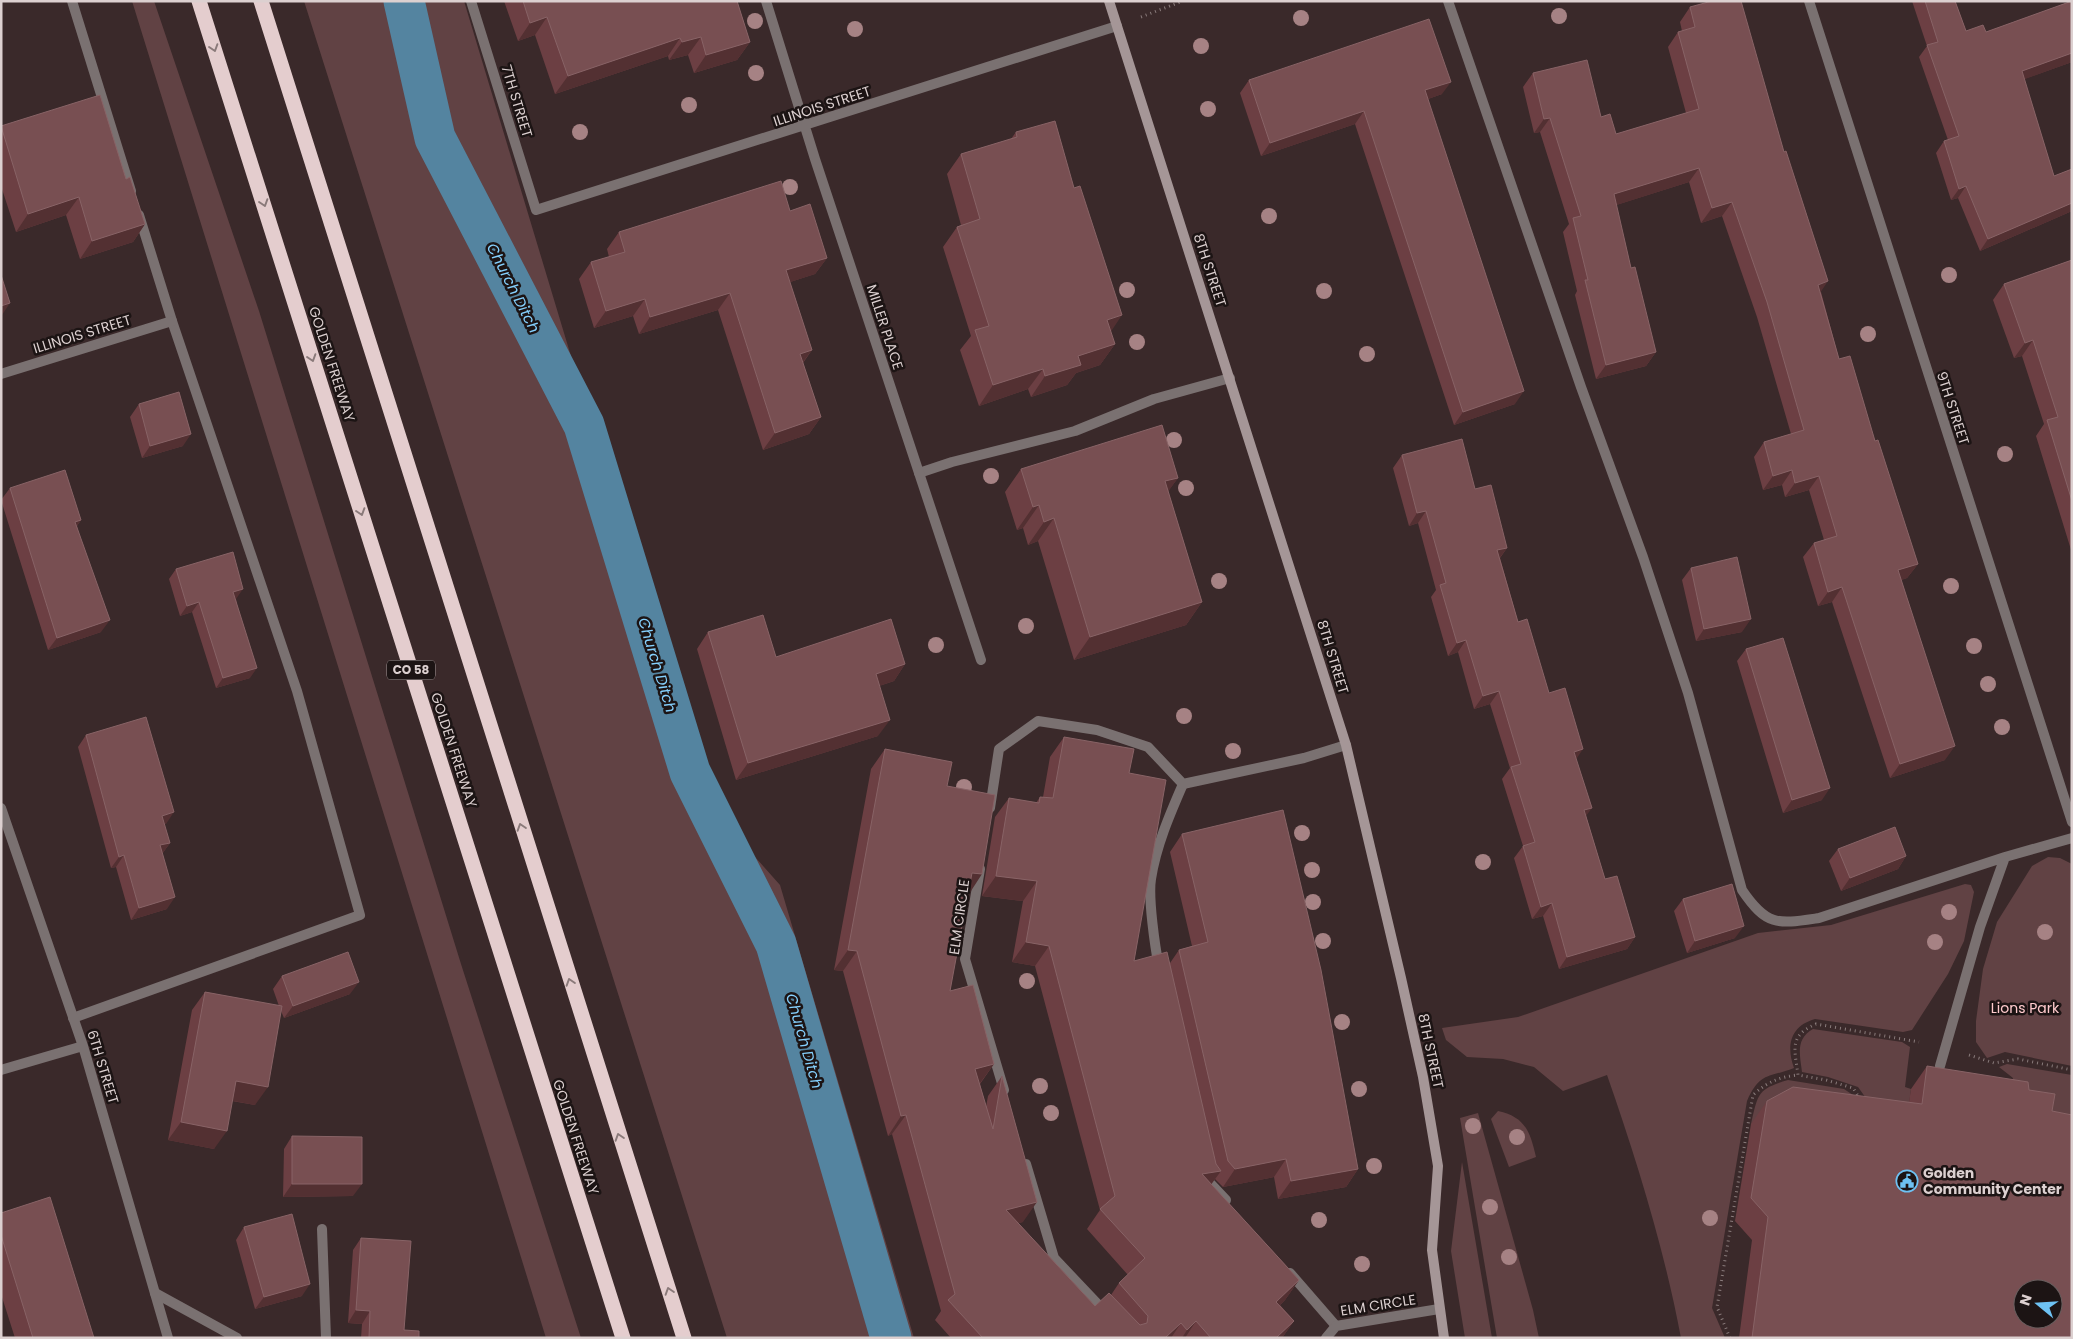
<svg xmlns="http://www.w3.org/2000/svg" width="2073" height="1339" viewBox="0 0 2073 1339" font-family="Poppins,sans-serif">
<style>
.green{fill:#614244}
.lines{fill:none;stroke-linecap:round;stroke-linejoin:round}
.canal{stroke:#5484a0;stroke-width:41}
.path{stroke:#8a7c7c;stroke-width:3;stroke-dasharray:1 4;stroke-linecap:butt}
.lane{stroke:#7a7171;stroke-width:10}
.street{stroke:#7a7171;stroke-width:10}
.secondary{stroke:#a59697;stroke-width:10}
.highway{stroke:#e4cdce;stroke-width:15}
.tree{fill:#a68284}
.wall{fill:#6c3f43}
.shaded-wall{fill:#533032}
.building{fill:#784f52;stroke:#886366;fill-rule:evenodd}
.oneway{stroke:#8a7a7a}
.labels{text-anchor:middle;stroke-width:5;stroke-linejoin:round;paint-order:stroke}
.shield{fill:#1c1414;stroke:#a29898;stroke-width:1}
.shield-label{font-size:12px;font-weight:bold;fill:#dcd0d0}
.street-label{font-size:14px;fill:#dcd0d0;stroke:#1c1414}
.park-label{font-size:14px;fill:#ffcbcd;stroke:#1c1414}
.poi-label{font-size:14px;font-weight:bold;fill:#dcd0d0;stroke:#1c1414;text-anchor:start}
.water-label{font-size:15px;font-style:italic;fill:#85d0fd;stroke:#1c1414}
</style>
<rect width="100%" height="100%" fill="#3a292a"/>
<path class="green" d="M132,1H154L259,311L461,964L581,1338H546Z
M304,1H464L705,801L780,885L914,1338H727Z
M2048,857L2060,858L2072,864V1066L2005,1052L1987,1058L1976,1042V1021L1983,969L1997,922L2032,866Z
M1965,884L1971,885L1974,892L1964,941L1948,974L1912,1030L1903,1032L1815,1019C1790,1026 1786,1046 1794,1068C1768,1078 1760,1072 1747,1101L1712,1308L1725,1338H1681C1664,1248 1637,1161 1607,1075L1563,1091L1534,1067L1503,1059L1467,1057L1446,1040L1442,1028L1518,1017L1758,933L1831,925Z
M1813,1029L1902,1042L1910,1047L1905,1087L1911,1089L1906,1127L1868,1101L1858,1087L1828,1077L1802,1072C1800,1055 1795,1039 1813,1029Z
M2007,1064L2072,1075V1141L2009,1105L2013,1078L1999,1067Z
M1788,1080L1844,1089L1853,1095L1751,1124C1758,1094 1757,1089 1788,1080Z
M1498,1111C1525,1117 1530,1131 1536,1157L1509,1167L1491,1119Z
M1478,1113L1533,1310L1539,1338H1497L1460,1118Z
M1462,1162L1492,1338H1465L1451,1251Z"/>
<g class="lines">
<path class="canal" d="M404,1L435,138L584,425L690,772L776,944L891,1338"/>
<path class="path" d="M1141,17L1183,1
M1969,1055L1994,1063L2018,1059L2072,1070
M1860,1099L1853,1088L1826,1080L1798,1075C1795,1050 1788,1036 1816,1024L1919,1042
M1730,1338L1717,1307L1753,1095C1767,1082 1779,1077 1798,1075"/>
<path class="lane" d="M72,1L131,191
M1448,1L1581,387L1643,557L1688,693L1742,890C1767,927 1778,924 1819,918L2005,857
M919,473L952,462L1075,431L1154,399L1230,378
M1159,967C1155,947 1148,898 1151,879C1156,846 1170,814 1183,784
M73,1018L360,915L297,691L172,321L139,215
M1940,1066L1980,927L2005,857L2072,838
M1207,1173L1209,1182L1226,1200
M322,1229L326,1338
M1290,1273L1336,1326
M155,1293L237,1338"/>
<path class="street" d="M471,1L536,210L1117,26
M766,1L815,159L981,660
M1809,1L2072,822
M1,374L172,321
M1,808L83,1046L168,1338
M990,808L999,749L1038,721L1097,730L1148,747L1183,784L1304,758L1346,745
M980,869L965,959L1004,1090
M1,1070L83,1046
M1026,1164L1054,1258L1107,1314
M1326,1338L1336,1326L1439,1309"/>
<path class="secondary" d="M1109,1L1346,745L1401,978L1423,1077L1438,1166L1432,1250L1444,1338"/>
<path class="highway" d="M199,1L623,1338
M261,1L684,1338"/>
</g>
<g class="tree">
<circle cx="1559" cy="16" r="8"/>
<circle cx="1301" cy="18" r="8"/>
<circle cx="755" cy="21" r="8"/>
<circle cx="855" cy="29" r="8"/>
<circle cx="1201" cy="46" r="8"/>
<circle cx="756" cy="73" r="8"/>
<circle cx="689" cy="105" r="8"/>
<circle cx="1208" cy="109" r="8"/>
<circle cx="580" cy="132" r="8"/>
<circle cx="790" cy="187" r="8"/>
<circle cx="1269" cy="216" r="8"/>
<circle cx="1949" cy="275" r="8"/>
<circle cx="1127" cy="290" r="8"/>
<circle cx="1324" cy="291" r="8"/>
<circle cx="1868" cy="334" r="8"/>
<circle cx="1137" cy="342" r="8"/>
<circle cx="1367" cy="354" r="8"/>
<circle cx="1174" cy="440" r="8"/>
<circle cx="2005" cy="454" r="8"/>
<circle cx="991" cy="476" r="8"/>
<circle cx="1186" cy="488" r="8"/>
<circle cx="1219" cy="581" r="8"/>
<circle cx="1951" cy="586" r="8"/>
<circle cx="1026" cy="626" r="8"/>
<circle cx="936" cy="645" r="8"/>
<circle cx="1974" cy="646" r="8"/>
<circle cx="1988" cy="684" r="8"/>
<circle cx="1184" cy="716" r="8"/>
<circle cx="2002" cy="727" r="8"/>
<circle cx="1233" cy="751" r="8"/>
<circle cx="964" cy="787" r="8"/>
<circle cx="1302" cy="833" r="8"/>
<circle cx="1483" cy="862" r="8"/>
<circle cx="1312" cy="870" r="8"/>
<circle cx="1313" cy="902" r="8"/>
<circle cx="1949" cy="912" r="8"/>
<circle cx="2045" cy="932" r="8"/>
<circle cx="1323" cy="941" r="8"/>
<circle cx="1935" cy="942" r="8"/>
<circle cx="1027" cy="981" r="8"/>
<circle cx="1342" cy="1022" r="8"/>
<circle cx="1040" cy="1086" r="8"/>
<circle cx="1359" cy="1089" r="8"/>
<circle cx="1051" cy="1113" r="8"/>
<circle cx="1473" cy="1126" r="8"/>
<circle cx="1517" cy="1137" r="8"/>
<circle cx="1374" cy="1166" r="8"/>
<circle cx="1490" cy="1207" r="8"/>
<circle cx="1710" cy="1218" r="8"/>
<circle cx="1319" cy="1220" r="8"/>
<circle cx="1509" cy="1257" r="8"/>
<circle cx="1362" cy="1264" r="8"/>
</g>
<path class="wall" d="M504,1H737L750,42L737,60L694,73L688,55L669,60L668,56L555,94L535,35L518,41Z
M1912,1H1955L1966,31L1986,32L2072,1V62L2024,79L2054,176L2072,169V211L1980,251L1958,198L1951,200L1936,153L1944,141L1948,140L1919,57L1927,46Z
M1690,7L1821,292L1839,359L1875,441L1918,564L1907,578L1901,580L1945,760L1890,778L1832,602L1818,606L1803,557L1814,543L1824,540L1809,490L1785,497L1782,485L1763,490L1754,457L1764,442L1791,434L1757,317L1722,216L1701,223L1689,182L1616,205L1631,268L1656,352L1646,366L1596,379L1575,295L1577,291L1563,232L1569,224L1540,132L1534,133L1523,87L1533,73L1601,117L1616,134L1686,113L1668,47L1678,32L1682,31L1680,22Z
M1249,80L1442,94L1428,99L1515,404L1454,425L1355,124L1261,156L1240,93Z
M1,126L126,179L145,224L133,242L80,259L66,215L16,232L1,186Z
M1016,132L1110,332L1115,344L1100,365L1076,373L1067,385L1031,397L1028,389L979,406L960,350L971,336L943,247L957,227L961,225L947,174L961,154L1011,139Z
M790,211L827,258L815,274L790,282L812,350L803,363L821,417L809,434L763,450L718,310L639,334L633,316L594,328L579,279L591,262L609,257L607,249L619,232Z
M2072,260V553L2036,436L2044,424L2022,356L2014,358L1993,300L2004,284Z
M139,404L183,446L142,458L130,417Z
M1402,455L1475,489L1507,548L1500,558L1518,622L1576,759L1586,816L1605,879L1635,937L1627,949L1559,969L1543,916L1532,919L1514,858L1523,846L1502,779L1510,768L1490,704L1474,709L1458,652L1448,656L1431,597L1436,590L1418,523L1409,526L1393,468Z
M1021,469L1178,478L1168,491L1202,602L1186,625L1074,660L1038,541L1028,545L1023,528L1017,530L1005,492Z
M10,488L81,520L77,526L101,632L48,650L1,500Z
M1691,568L1742,632L1696,641L1682,580Z
M176,569L236,599L250,678L216,688L192,612L180,616L169,579Z
M708,632L776,657L905,664L894,681L879,686L878,736L736,780L697,649Z
M1746,649L1822,800L1783,813L1737,661Z
M86,735L166,824H164L170,843L162,854L167,909L131,920L116,867L111,868L78,747Z
M1064,737L1129,773L1134,961L1170,963L1179,950L1192,946L1170,852L1182,834L1358,1169L1346,1187L1278,1199L1274,1177L1223,1187L1215,1179L1211,1184L1299,1280L1285,1300L1280,1305L1294,1321L1282,1338H951L935,1320L941,1311L892,1134L888,1136L843,971L834,970L871,769L885,749L947,786L969,894L959,934L950,991L994,1064L980,1084L986,1107L988,1096L1002,1076L1023,1222L1018,1223L1095,1306L1111,1295L1119,1283L1128,1275L1087,1229L1100,1210L1035,966L1012,962L1023,901L982,896L995,817L1009,798L1036,803L1040,797H1043L1050,757Z
M1838,849L1906,856L1898,869L1841,891L1829,861Z
M1683,899L1735,938L1687,953L1674,911Z
M282,976L350,994L284,1018L281,1011L255,1105L232,1101L214,1149L168,1140L192,1010L205,992L279,1006L273,989Z
M1927,1066L2029,1090L2052,1111L2072,1338H1739L1752,1240L1735,1221L1751,1124L1767,1101L1909,1102L1911,1089Z
M292,1136L353,1196L283,1197L284,1149Z
M1,1213L94,1338H15L1,1294Z
M244,1227L302,1296L255,1309L236,1240Z
M361,1238L404,1330L419,1338H361L362,1324L348,1323L353,1250Z"/>
<path class="shaded-wall" d="M547,17L535,35L518,41L530,23Z
M701,37L688,55L669,60L682,42Z
M680,38L668,56L555,94L568,76Z
M750,42L737,60L694,73L706,55Z
M2072,53V62L2014,83L2022,71Z
M1451,82L1442,94L1417,103L1425,90Z
M1364,111L1355,124L1261,156L1270,143Z
M1550,118L1540,132L1534,133L1544,119Z
M1699,168L1689,182L1604,209L1614,194Z
M1966,186L1958,198L1951,200L1959,189Z
M79,197L66,215L16,232L28,214Z
M1732,202L1722,216L1701,223L1712,208Z
M2072,203V211L1980,251L1988,239Z
M145,224L133,242L80,259L92,241Z
M827,258L815,274L775,287L786,270Z
M1828,281L1818,296V285Z
M730,293L718,310L639,334L650,317Z
M645,299L633,316L594,328L606,311Z
M10,303L2,315H1V306Z
M1122,315L1108,336L1107,320Z
M2033,340L2022,356L2014,358L2025,343Z
M1115,344L1100,365L1076,373L1067,385L1031,397L1045,376L1078,356Z
M812,350L800,366V354Z
M1656,352L1646,366L1596,379L1606,365Z
M1043,369L1028,389L979,406L993,385Z
M1524,391L1515,404L1454,425L1463,412Z
M821,417L809,434L763,450L775,433Z
M191,434L183,446L142,458L150,446Z
M1792,470L1782,485L1763,490L1773,476Z
M1819,476L1809,490L1785,497L1795,483Z
M1178,478L1162,500L1165,481Z
M1039,505L1023,528L1017,530L1033,507Z
M1426,511L1418,523L1409,526L1417,513Z
M1054,518L1038,541L1028,545L1044,522Z
M81,520L72,533L75,522Z
M1507,548L1498,560L1497,550Z
M1918,564L1907,578L1887,585L1898,570Z
M1842,587L1832,602L1818,606L1828,592Z
M243,589L236,599L226,602L233,592Z
M199,602L192,612L180,616L187,606Z
M1202,602L1186,625L1074,660L1090,637Z
M1751,619L1742,632L1696,641L1704,629Z
M110,620L101,632L48,650L57,638Z
M1466,640L1458,652L1448,656L1457,643Z
M905,664L894,681L864,691L876,674Z
M257,668L250,678L216,688L223,678Z
M1499,691L1490,704L1474,709L1483,696Z
M890,720L878,736L736,780L748,763Z
M1955,746L1945,760L1890,778L1900,764Z
M1583,749L1575,761L1574,752Z
M1830,788L1822,800L1783,813L1792,800Z
M1592,808L1583,820L1584,810Z
M174,812L166,824L154,827L162,816Z
M170,843L162,854L160,845Z
M124,855L116,867L111,868L119,857Z
M1906,856L1898,869L1841,891L1850,878Z
M972,873L982,874L969,894L958,892Z
M996,876L1037,881L1023,901L982,896Z
M175,897L167,909L131,920L139,908Z
M1552,903L1543,916L1532,919L1541,907Z
M1744,926L1735,938L1687,953L1695,941Z
M1635,937L1627,949L1559,969L1567,957Z
M1026,942L1049,946L1035,966L1012,962Z
M848,950L857,951L843,971L834,970Z
M359,982L350,994L284,1018L293,1006Z
M994,1064L980,1083L961,1089L975,1069Z
M236,1081L268,1087L255,1105L223,1099Z
M906,1115L892,1134L888,1136L901,1116Z
M181,1122L227,1131L214,1149L168,1140Z
M1286,1159L1274,1177L1223,1187L1235,1169Z
M1358,1169L1346,1187L1278,1199L1291,1181Z
M1221,1171L1207,1190L1202,1174Z
M292,1184H362L353,1196L283,1197Z
M1037,1202L1023,1222L993,1230L1006,1210Z
M1299,1280L1285,1300L1263,1321L1276,1302Z
M310,1284L302,1296L255,1309L264,1297Z
M356,1310L370,1311L362,1324L348,1323Z
M1196,1321L1185,1338H1182L1187,1330Z
M1294,1321L1282,1338H1276Z
M1181,1323L1171,1338H1165Z"/>
<path class="building" d="M523,1H737L750,42L706,55L701,37L682,42L680,38L568,76L547,17L530,23Z
M1712,1H1741L1784,152L1786,151L1828,281L1818,285L1839,359L1850,356L1875,441L1878,440L1918,564L1898,570L1955,746L1900,764L1842,587L1828,592L1814,543L1837,536L1819,476L1795,483L1792,470L1773,476L1764,442L1804,430L1767,302L1732,202L1712,208L1699,168L1614,194L1631,268L1635,267L1656,352L1606,365L1585,280H1588L1573,218L1581,216L1550,118L1544,119L1533,73L1587,60L1601,117L1610,114L1616,134L1699,109L1678,32L1695,27L1690,7Z
M1925,1H1955L1966,31L1983,25L1986,32L2072,1V53L2022,71L2054,176L2072,169V203L1988,239L1966,186L1959,189L1944,141L1959,136L1927,45L1938,42Z
M1429,19L1451,82L1425,90L1524,391L1463,412L1364,111L1270,143L1249,80Z
M100,95L126,179L130,177L145,224L92,241L79,197L28,214L1,126Z
M1055,121L1074,188L1080,186L1122,315L1107,320L1115,344L1078,356L1081,365L1045,376L1043,369L993,385L975,330L989,326L957,227L980,219L961,154L1017,137L1016,132Z
M781,181L790,211L810,204L827,258L786,270L812,350L800,354L821,417L775,433L730,293L650,317L645,299L606,311L591,262L625,252L619,232Z
M2072,260V501L2047,420L2058,417L2033,340L2025,343L2004,284Z
M1,275L10,303L1,306Z
M179,392L191,434L150,446L139,404Z
M1162,425L1178,478L1165,481L1202,602L1090,637L1054,518L1044,522L1039,505L1033,507L1021,469Z
M1462,439L1475,489L1491,485L1507,548L1497,550L1518,622L1527,619L1549,693L1565,688L1583,749L1574,752L1592,808L1584,810L1605,879L1617,876L1635,937L1567,957L1552,903L1541,907L1523,846L1535,842L1511,767L1521,764L1499,691L1483,696L1466,640L1457,643L1440,585L1446,583L1426,511L1417,513L1402,455Z
M65,470L81,520L75,522L110,620L57,638L10,488Z
M233,552L243,589L233,592L257,668L223,678L199,602L187,606L176,569Z
M1737,557L1751,619L1704,629L1691,568Z
M763,615L776,657L891,619L905,664L876,674L890,720L748,763L708,632Z
M1783,638L1830,788L1792,800L1746,649Z
M146,717L174,812L162,816L170,843L160,845L175,897L139,908L124,855L119,857L86,735Z
M1064,737L1134,749L1129,773L1166,780L1134,961L1167,952L1216,1164L1221,1171L1202,1174L1299,1280L1276,1302L1294,1321L1276,1338H1211L1196,1321L1187,1330L1181,1323L1165,1338H983L948,1300L955,1294L906,1115L901,1116L857,951L848,950L885,749L952,762L947,786L995,795L982,874L972,873L961,931L958,930L960,937L950,991L973,985L994,1064L975,1069L993,1129L1002,1076L1037,1202L1006,1210L1095,1306L1109,1293L1140,1325L1147,1323L1148,1316L1119,1283L1145,1258L1100,1209L1115,1196L1049,946L1026,942L1037,881L996,876L1009,798L1039,803L1040,797L1053,798Z
M1283,810L1321,970L1358,1169L1291,1181L1286,1159L1235,1169L1228,1161L1179,950L1208,942L1182,834Z
M1895,827L1906,856L1850,878L1838,849Z
M1732,884L1744,926L1695,941L1683,899Z
M348,952L359,982L293,1006L282,976Z
M205,992L282,1006L268,1087L236,1081L227,1131L181,1122Z
M1927,1066L2028,1082L2029,1090L2055,1094L2052,1111L2072,1115V1338H1752L1768,1217L1751,1198L1767,1101L1793,1087L1922,1104ZM2023,1289H2053V1319H2023Z
M292,1136L362,1137V1184H292Z
M50,1197L94,1338H33L1,1235V1213Z
M292,1214L310,1284L264,1297L244,1227Z
M361,1238L411,1241L404,1330L419,1331V1338H369L370,1311L356,1310Z"/>
<defs><path id="oneway-chevron" d="M-2-3.5L2.5 0L-2 3.5" fill="none" stroke-width="1.6" stroke-linecap="round" stroke-linejoin="round" transform="scale(1.25)"/></defs>
<g class="oneway">
<use href="#oneway-chevron" transform="translate(214 48) rotate(72)"/>
<use href="#oneway-chevron" transform="translate(264 203) rotate(72)"/>
<use href="#oneway-chevron" transform="translate(312 358) rotate(72)"/>
<use href="#oneway-chevron" transform="translate(361 512) rotate(72)"/>
<use href="#oneway-chevron" transform="translate(521 827) rotate(-108)"/>
<use href="#oneway-chevron" transform="translate(570 982) rotate(-108)"/>
<use href="#oneway-chevron" transform="translate(619 1137) rotate(-108)"/>
<use href="#oneway-chevron" transform="translate(669 1291) rotate(-108)"/>
</g>
<defs>
<g id="civic-ring" transform="scale(1.125)"><circle r="9.5" fill="#1c1414" stroke="#6ec2f3" stroke-width="1.5"/><path d="M-.6-6.5H3V-4.5H.6V-3L4-1V1h2V6H-6V1h2V-1L-.6-3ZM-1.2 2.5V6h2.4V2.5Z" fill="#6ec2f3"/></g>
</defs>
<g fill-rule="evenodd">
<use href="#civic-ring" x="1907" y="1181"/>
</g>
<g class="labels">
<rect class="shield" x="387" y="660.5" width="48" height="19" rx="4"/>
<g class="shield-label">
<text x="411" y="674">CO 58</text>
</g>
<g class="street-label">
<text transform="translate(517 101) rotate(73)" y="5">7TH STREET</text>
<text transform="translate(822 106) rotate(-18)" y="5">ILLINOIS STREET</text>
<text transform="translate(1210 270) rotate(72)" y="5">8TH STREET</text>
<text transform="translate(885 327) rotate(72)" y="5">MILLER PLACE</text>
<text transform="translate(82 334) rotate(-17)" y="5">ILLINOIS STREET</text>
<text transform="translate(332 364) rotate(72)" y="5">GOLDEN FREEWAY</text>
<text transform="translate(1953 408) rotate(72)" y="5">9TH STREET</text>
<text transform="translate(1333 657) rotate(73)" y="5">8TH STREET</text>
<text transform="translate(454 750) rotate(72)" y="5">GOLDEN FREEWAY</text>
<text transform="translate(959 917) rotate(-82)" y="5">ELM CIRCLE</text>
<text transform="translate(1431 1051) rotate(78)" y="5">8TH STREET</text>
<text transform="translate(103 1067) rotate(73)" y="5">6TH STREET</text>
<text transform="translate(576 1137) rotate(72)" y="5">GOLDEN FREEWAY</text>
<text transform="translate(1378 1305) rotate(-9)" y="5">ELM CIRCLE</text>
</g>
<g class="park-label">
<text x="2025" y="1013">Lions Park</text>
</g>
<g class="poi-label">
<text x="1923" y="1178">Golden<tspan x="1923" dy="16">Community Center</tspan></text>
</g>
<g class="water-label">
<text transform="translate(513 288) rotate(63)" y="5">Church Ditch</text>
<text transform="translate(657 665) rotate(73)" y="5">Church Ditch</text>
<text transform="translate(804 1041) rotate(74)" y="5">Church Ditch</text>
</g>
</g>
<rect width="2073" height="1339" fill="none" stroke="#dcd0d0" stroke-width="5"/>
<g transform="translate(2038 1304) rotate(288)"><circle r="24" fill="#1c1414" stroke="#695f5f"/>
<path d="M0-4L9 19L0 12L-9 19Z" fill="#6ec2f3"/>
<text y="-8" font-size="14" font-weight="bold" text-anchor="middle" fill="#dcd0d0">N</text>
</g>
</svg>
